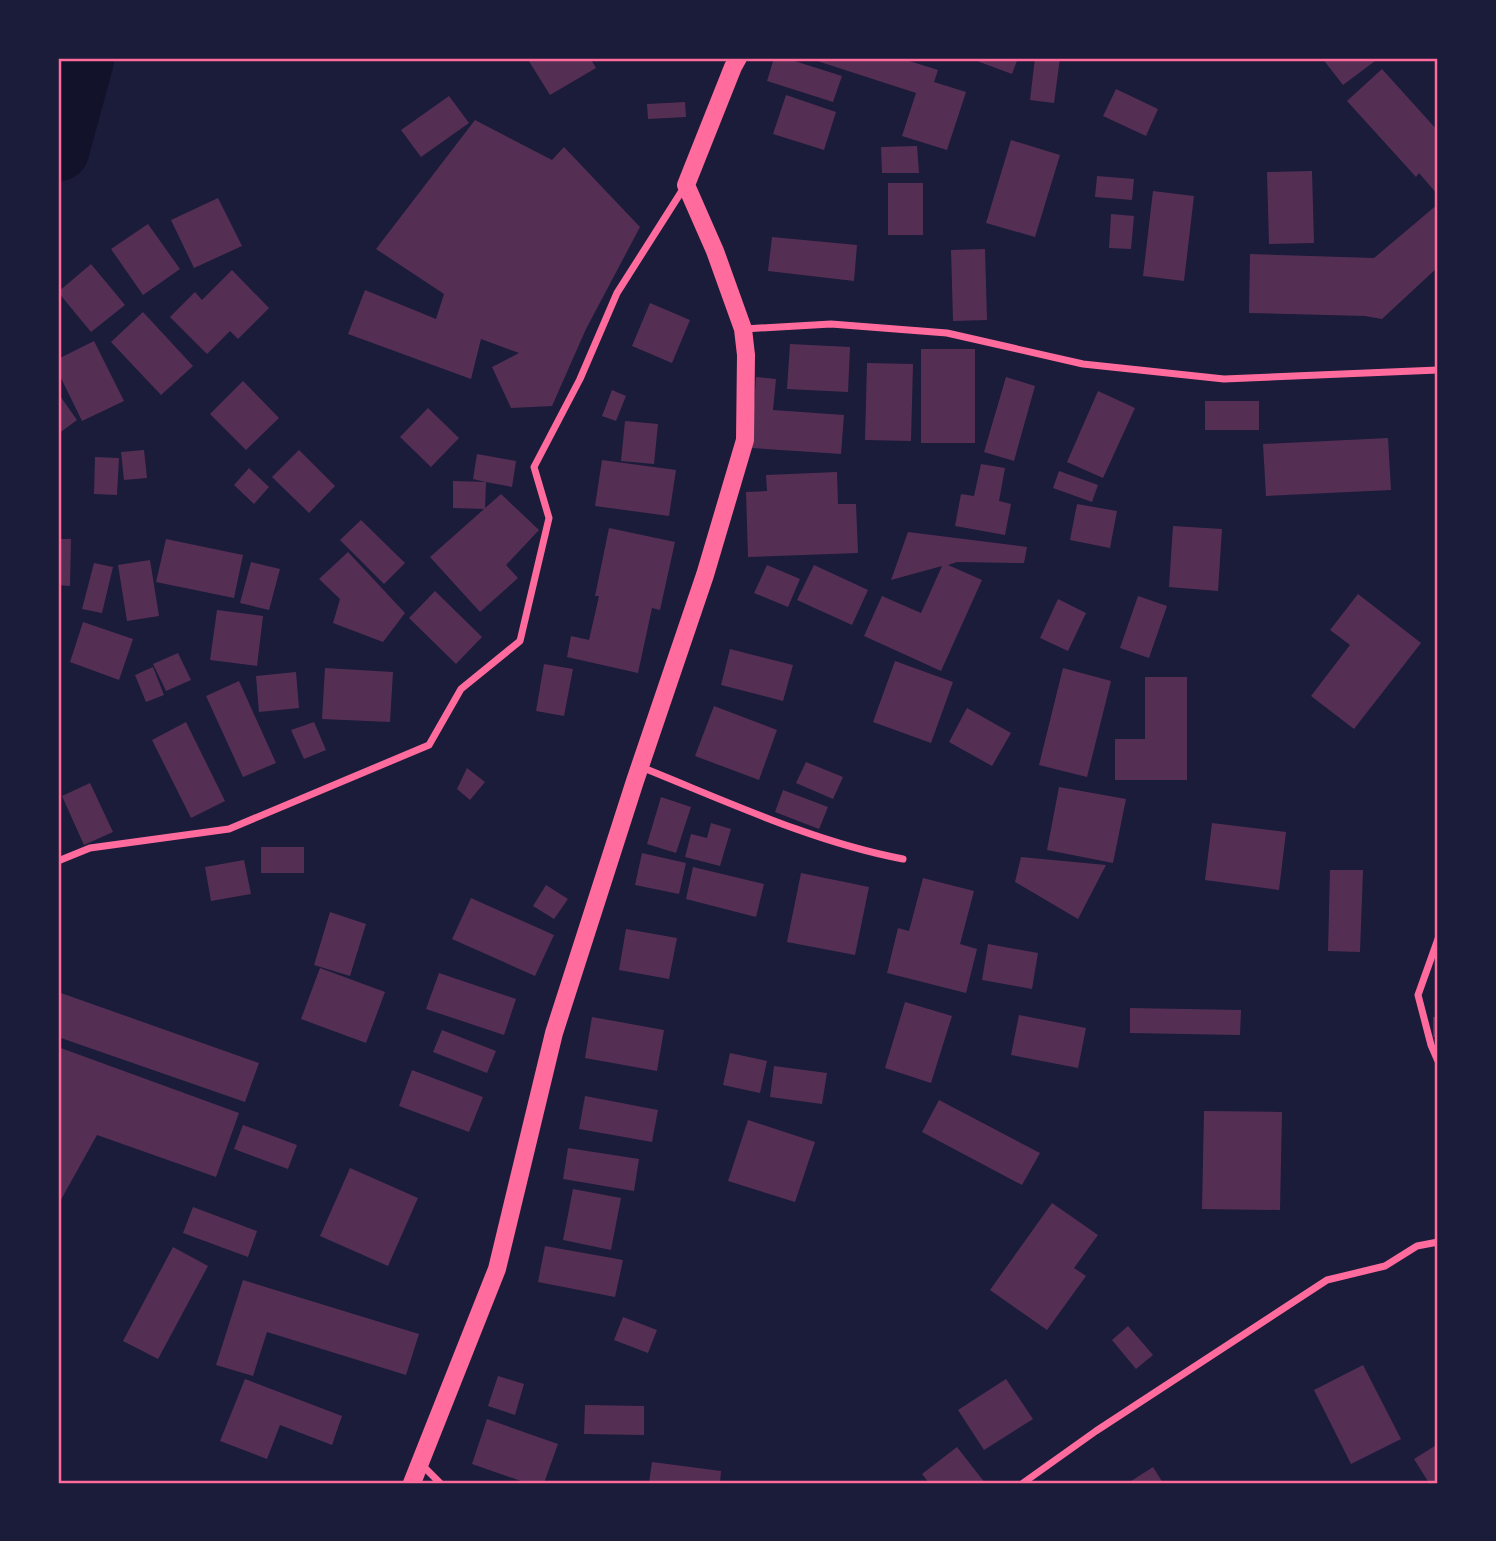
<svg xmlns="http://www.w3.org/2000/svg" width="1496" height="1541" viewBox="0 0 1496 1541" font-family="Commissioner,sans-serif">
<style>
.lines{fill:none;stroke-linecap:round;stroke-linejoin:round}
.river{stroke:#12122b;stroke-width:63}
.building{fill:#542f53}
.minor{stroke:#ff6b9d;stroke-width:7}
.primary{stroke:#ff6b9d;stroke-width:18}
.neatline{fill:none;stroke:#ff6b9d;stroke-width:2.5}
</style>
<rect width="100%" height="100%" fill="#1b1b3a"/>
<g class="lines">
<path class="river" d="M58,150L83,58"/>
</g>
<path class="building" d="M527,58H590L596,68L550,95Z
M774,58H785L842,76L833,102L767,81Z
M808,58H900L938,70L934,82L966,92L947,150L902,136L916,93Z
M969,58H1018L1012,74Z
M1035,58H1060L1054,103L1030,100Z
M1322,58H1379L1343,85Z
M1382,69L1438,131V195L1419,173L1416,177L1347,101Z
M1116,89L1158,109L1146,136L1103,116Z
M786,95L836,112L824,150L773,134Z
M449,96L469,123L421,157L401,130Z
M685,102L686,117L648,119L647,104Z
M475,120L552,160L564,147L640,227L586,329L552,406L511,408L492,367L519,353L481,339L471,379L348,334L365,290L436,319L444,294L376,249Z
M1011,140L1060,155L1035,237L986,223Z
M917,146L919,173H882L881,147Z
M1312,171L1314,243L1269,244L1267,172Z
M1097,176L1134,179L1132,200L1095,197Z
M888,183H923V235H888Z
M1153,191L1194,196L1184,281L1143,276Z
M218,198L242,246L194,268L171,220Z
M1438,204V267L1382,319L1365,316L1249,313L1250,254L1374,258Z
M1111,214L1134,216L1131,249L1109,248Z
M148,224L180,269L143,295L111,249Z
M772,237L857,245L854,281L768,271Z
M985,249L987,320L953,321L951,250Z
M91,264L125,305L91,332L58,292Z
M232,270L269,308L238,339L230,331L207,354L170,317L195,292L202,300Z
M650,303L690,320L672,363L632,346Z
M143,312L193,366L161,395L111,342Z
M94,341L124,401L82,421L58,372V359Z
M790,344L850,347L848,392L787,389Z
M921,349H975V443H921Z
M867,363L913,364L911,441L865,440Z
M756,377L776,379L773,410L844,415L841,454L751,448Z
M1006,377L1035,386L1014,461L984,452Z
M243,381L279,418L246,450L210,414Z
M612,390L626,396L616,421L602,416Z
M1098,391L1135,408L1103,478L1067,462Z
M58,393L77,420L58,434Z
M1205,401H1259V430H1205Z
M428,408L459,438L431,467L400,437Z
M625,421L658,424L654,464L621,461Z
M1388,438L1391,490L1266,496L1263,444Z
M144,450L147,478L124,480L121,452Z
M299,450L335,486L309,513L272,477Z
M477,454L516,461L512,487L486,482L485,509L453,508V481L486,482L473,479Z
M95,457L119,458L117,495L94,494Z
M602,460L676,470L669,516L595,506Z
M981,464L1005,468L999,501L1011,504L1005,535L955,526L961,494L974,496Z
M249,468L269,487L254,504L234,485Z
M1059,471L1098,485L1092,502L1053,488Z
M837,472L838,504H856L858,553L748,557L746,492L767,491L766,475Z
M501,494L539,530L506,565L518,578L480,612L430,557Z
M1077,504L1117,511L1110,548L1070,540Z
M361,520L405,563L384,584L340,540Z
M1173,526L1222,529L1218,591L1169,587Z
M609,528L675,542L660,610L652,608L638,673L567,657L571,636L589,640L599,596H595Z
M908,532L1027,547L1024,563L957,562L948,565L982,580L941,671L864,636L882,596L921,613L942,566L891,580Z
M58,539H71L70,586L58,585Z
M166,539L243,555L234,598L156,582Z
M348,552L405,613L383,642L333,623L340,599L319,579Z
M150,560L159,616L127,621L118,565Z
M251,562L280,569L269,610L240,603Z
M94,563L113,567L102,613L82,609Z
M767,565L800,579L788,607L754,593Z
M814,565L868,590L852,625L797,600Z
M435,591L482,637L456,664L409,618Z
M1358,594L1421,643L1354,729L1311,696L1350,645L1330,630Z
M1138,596L1167,606L1149,658L1120,648Z
M1058,599L1086,613L1068,651L1040,638Z
M217,610L263,616L257,666L210,660Z
M83,622L133,639L119,680L70,662Z
M730,649L793,665L783,701L721,685Z
M178,653L191,680L166,691L153,664Z
M895,661L953,682L931,743L873,722Z
M544,664L573,669L564,716L536,711Z
M153,667L164,695L146,702L135,675Z
M325,668L393,672L390,722L322,719Z
M1063,668L1111,681L1087,777L1039,765Z
M296,672L299,708L259,712L256,676Z
M1145,677H1187V780H1115V739H1145Z
M239,681L276,763L243,777L206,696Z
M714,706L777,730L759,780L695,756Z
M967,708L1011,733L992,766L949,742Z
M186,722L225,801L191,818L152,740Z
M314,722L326,750L304,759L291,730Z
M806,762L843,777L833,799L796,783Z
M467,768L485,782L470,800L457,789Z
M90,783L113,832L84,845L62,796Z
M1059,787L1126,799L1113,863L1047,850Z
M783,790L828,807L819,829L775,812Z
M661,797L691,807L676,853L647,844Z
M711,823L731,829L720,866L685,857L691,834L707,838Z
M1212,823L1286,832L1279,890L1205,880Z
M261,847H304V873H261Z
M642,853L686,863L679,894L635,885Z
M1021,857L1106,865L1078,919L1015,882Z
M244,860L251,894L211,901L205,867Z
M693,867L764,884L756,917L686,899Z
M1330,870H1363L1360,952L1328,951Z
M801,873L869,887L855,955L787,942Z
M923,878L974,891L960,944L977,949L966,993L887,973L898,928L909,931Z
M546,885L568,899L554,919L533,906Z
M471,898L554,935L535,976L452,939Z
M330,912L366,924L350,976L314,965Z
M626,929L677,938L669,979L619,970Z
M988,944L1038,953L1032,989L982,980Z
M320,968L385,992L366,1043L301,1019Z
M439,973L516,999L504,1035L426,1009Z
M58,992L259,1063L245,1102L58,1037Z
M905,1002L952,1016L931,1083L885,1068Z
M1130,1008L1241,1010L1240,1035L1130,1033Z
M1019,1015L1086,1028L1078,1068L1011,1055Z
M592,1017L664,1030L657,1071L585,1058Z
M1433,1017H1438V1037H1433Z
M442,1030L496,1051L487,1073L433,1052Z
M58,1047L239,1113L216,1177L97,1135L58,1205Z
M730,1053L767,1061L760,1093L723,1085Z
M774,1066L827,1073L822,1104L770,1097Z
M412,1070L483,1097L469,1132L399,1106Z
M585,1096L658,1110L652,1142L579,1129Z
M939,1100L1040,1153L1022,1185L922,1132Z
M1204,1111L1282,1112L1280,1210L1202,1209Z
M748,1120L815,1142L795,1202L728,1181Z
M243,1125L297,1145L288,1169L234,1149Z
M568,1148L639,1159L634,1191L563,1179Z
M350,1168L418,1198L388,1266L320,1236Z
M573,1189L621,1198L611,1250L563,1240Z
M1052,1203L1098,1235L1074,1268L1086,1276L1047,1330L990,1290Z
M193,1207L257,1231L248,1257L183,1233Z
M545,1246L623,1260L615,1297L538,1282Z
M173,1247L208,1266L158,1359L123,1341Z
M243,1280L419,1334L406,1375L267,1332L253,1376L216,1365Z
M623,1317L657,1330L648,1353L614,1340Z
M1128,1326L1153,1355L1136,1369L1112,1340Z
M1363,1365L1401,1439L1351,1464L1314,1390Z
M498,1376L524,1384L515,1415L488,1406Z
M245,1379L342,1416L332,1445L280,1425L267,1459L220,1441Z
M1006,1379L1033,1419L984,1450L958,1410Z
M585,1405L644,1406V1435L584,1434Z
M487,1419L558,1444L544,1483H527L472,1464Z
M1438,1444V1483H1429L1414,1459Z
M957,1447L985,1483H929L922,1474Z
M652,1462L721,1471L720,1483H649Z
M1153,1467L1163,1483H1128Z"/>
<g class="lines">
<path class="minor" d="M744,329L831,324L947,333L1083,364L1224,379L1438,370
M641,767C726,801 813,842 903,859
M58,861L90,848L229,829L429,745L461,689L520,641L549,518L534,467L580,379L617,293L685,186
M1438,939L1418,995L1431,1045L1438,1061
M421,1464L440,1483
M1023,1483L1096,1431L1327,1280L1385,1266L1417,1246L1438,1242"/>
<path class="primary" d="M412,1483L497,1269L554,1033L635,781L705,575L745,440L746,355L743,329L715,251L686,185L733,67L738,58"/>
</g>
<rect width="1496" height="1541" fill="none" stroke="#1b1b3a" stroke-width="119"/>
<rect x="60" y="60" width="1376" height="1422" class="neatline"/>
</svg>
